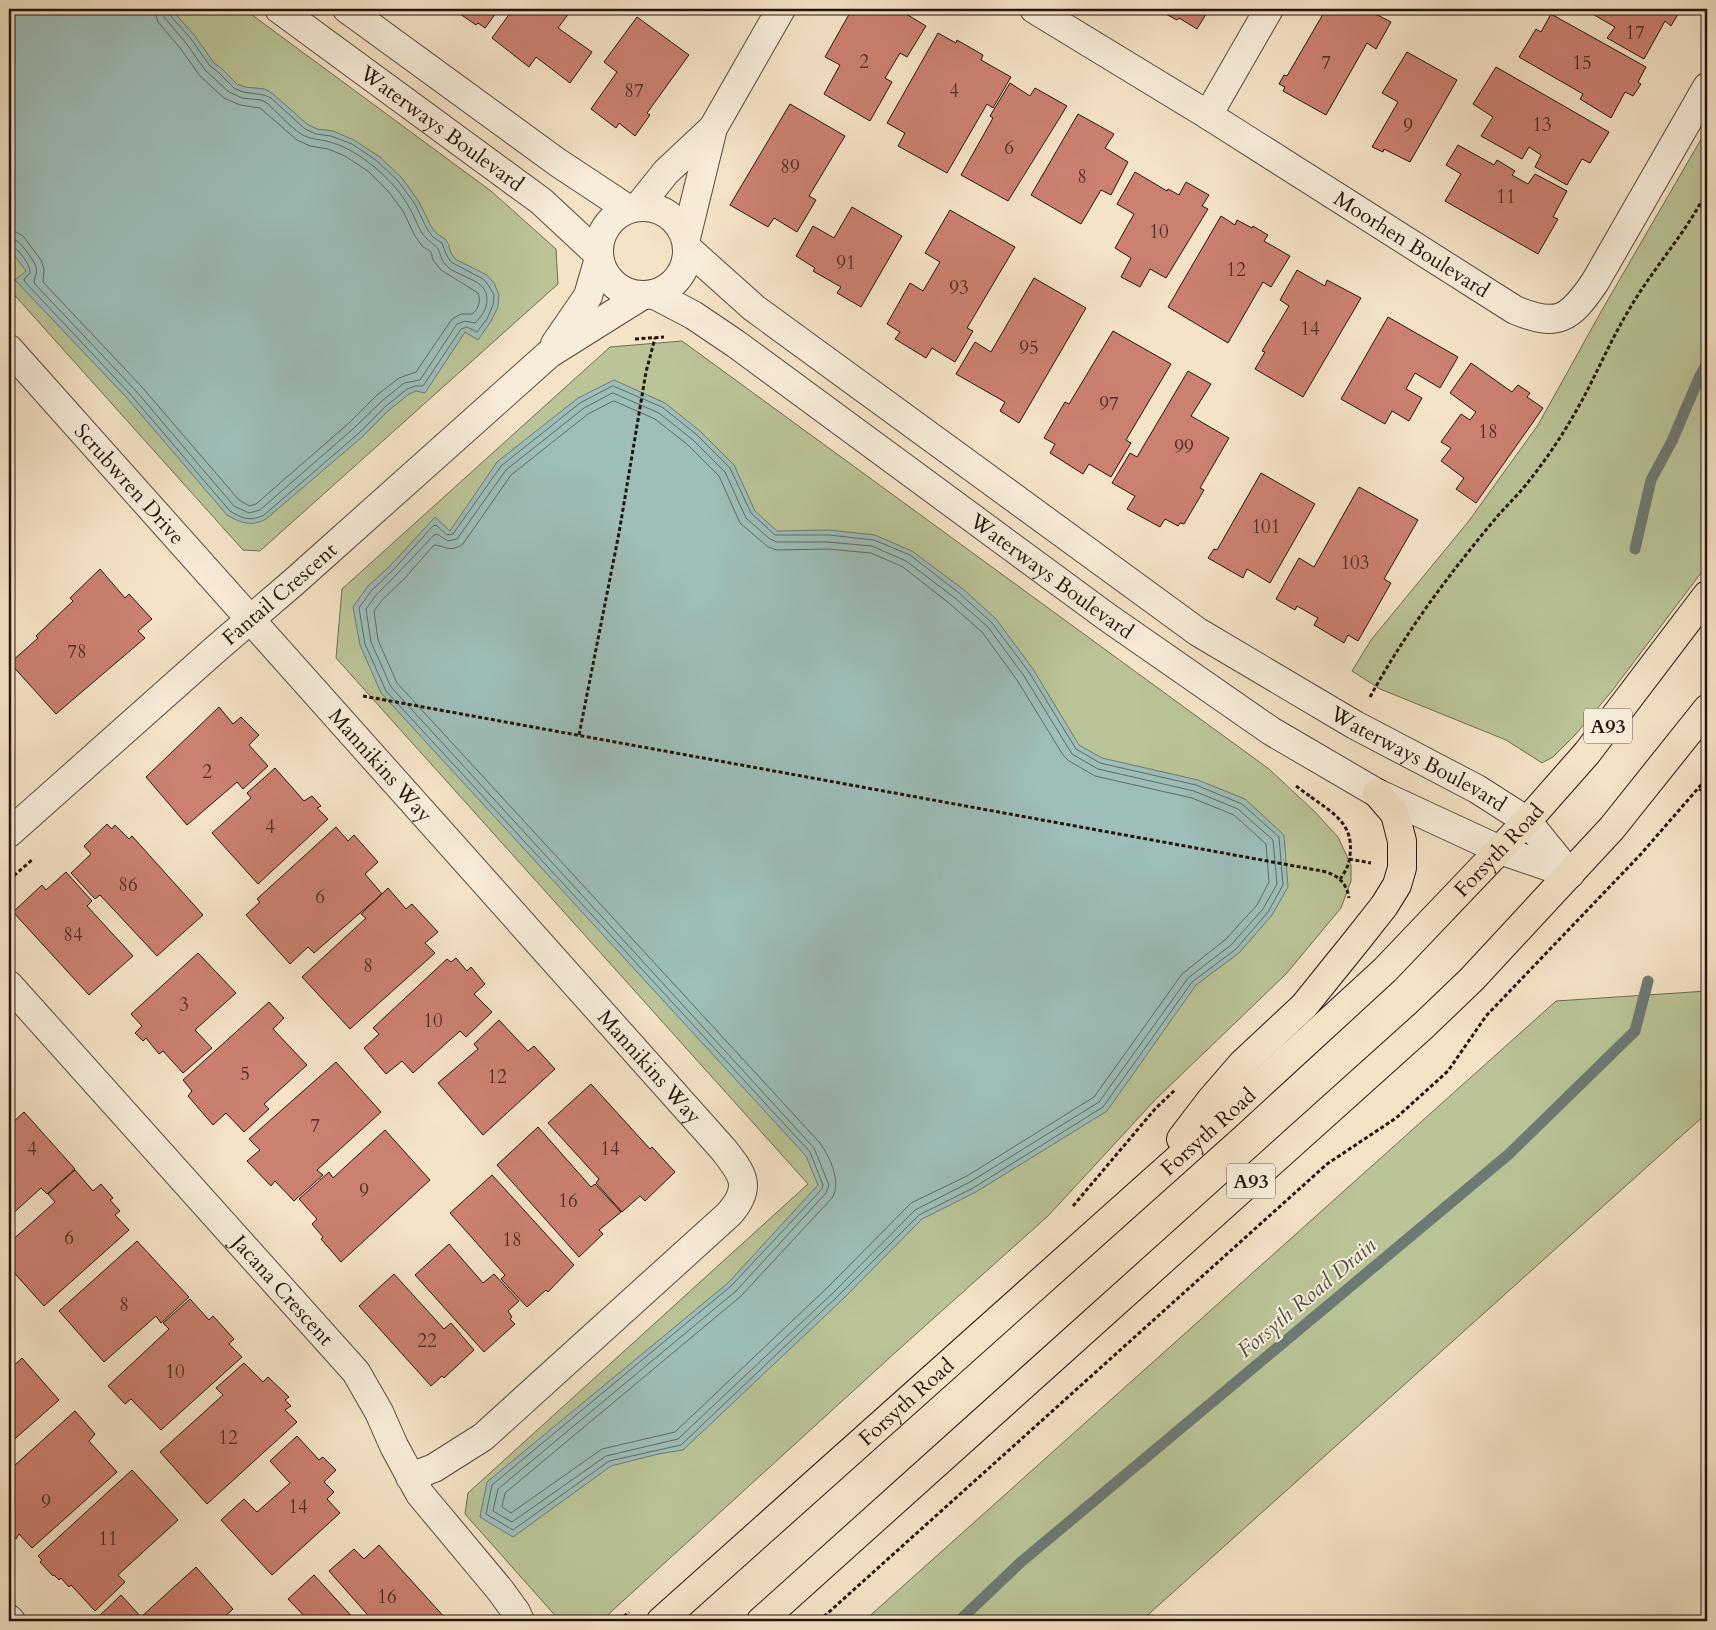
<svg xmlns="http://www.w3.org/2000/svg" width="1716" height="1630" viewBox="0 0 1716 1630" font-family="Cardo,serif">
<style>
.green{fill:#bac497;stroke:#706c52}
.water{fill:#9dbeb9;stroke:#6d7a74}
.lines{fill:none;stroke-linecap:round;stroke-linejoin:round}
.shore{stroke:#616a63;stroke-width:1}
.stream{stroke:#6d7a74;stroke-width:11}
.building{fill:#cb8070;stroke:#25150d}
.minor-casing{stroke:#59483b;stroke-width:30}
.highway-casing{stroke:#25150d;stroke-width:30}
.path{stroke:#25150d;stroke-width:3;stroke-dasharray:4 2.5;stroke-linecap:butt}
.minor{stroke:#f8edda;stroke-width:28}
.highway{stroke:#f5e3c6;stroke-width:28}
.labels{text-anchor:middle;stroke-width:4;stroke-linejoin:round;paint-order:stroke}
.number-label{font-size:19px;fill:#4e3026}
.shield{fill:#f8edda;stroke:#64564a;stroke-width:1}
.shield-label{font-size:20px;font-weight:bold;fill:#25150d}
.street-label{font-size:21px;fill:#25150d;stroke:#f8edda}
.water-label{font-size:22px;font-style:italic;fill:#4f5049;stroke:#f8edda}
</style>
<rect width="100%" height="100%" fill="#f5e3c6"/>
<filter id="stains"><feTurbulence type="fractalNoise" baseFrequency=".004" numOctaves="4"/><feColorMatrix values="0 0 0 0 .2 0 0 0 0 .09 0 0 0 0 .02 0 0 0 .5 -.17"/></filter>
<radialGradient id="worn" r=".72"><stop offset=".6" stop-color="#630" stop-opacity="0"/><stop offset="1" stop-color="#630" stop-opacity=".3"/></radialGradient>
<path class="green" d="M9,9H244L491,191L556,249L558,284L260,551L243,550L9,289Z
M1707,129V565L1612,691L1575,735L1553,757L1542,763L1506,740L1380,689L1352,671L1371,640L1468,522L1538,425L1602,310Z
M682,341L1269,769L1314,811L1338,837L1351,865V881L1341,908L1286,974L1155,1100L1048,1216L897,1351L601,1621H560L465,1514L468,1493L808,1184L336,658L342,589L610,347Z
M1707,991V1113L1141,1621H864L1556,1001Z"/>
<path class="water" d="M9,9H171L195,36L214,63L221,68L237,84L245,87L265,89L273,94L307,124L317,129L333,131L354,140L380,157L402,178L419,202L431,226L436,233L445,239L449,245L450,251L455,259L487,275L494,283L499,295L498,307L491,321L478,340L465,332L425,393L416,391L409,394L389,410L362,437L266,519C251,527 241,523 227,515L127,398L15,280L26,271L9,248Z
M614,380L665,403L700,431L734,465L755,511L777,531L829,530L875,535L912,551L963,589L996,619L1033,669L1079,745L1102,758L1198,780L1245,799L1284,835L1288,887L1272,915L1239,953L1196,985L1107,1111L976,1192L922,1219L843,1299L683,1450L658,1454L611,1466L513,1537L480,1517L487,1482L728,1283L818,1185L806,1156L381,693L360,645L353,607L368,586L390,566L435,517L450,531L497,462L578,398Z"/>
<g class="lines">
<path class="shore" d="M9,231L16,232L23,236L41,260L44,269L43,282L141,386L239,500L249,506L256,504L349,423L377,395L399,378L416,372L452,319L461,314H472C479,309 481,300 478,293L441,270L433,260L431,252L422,246L415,236L403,211L388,191L369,172L345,156L328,149L310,146L297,140L260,108L240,105L224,98L200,76L180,48L158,22L154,9
M9,239C12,239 14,239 17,241C22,244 35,262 36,267C38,273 34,278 34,283L136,391L234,506L249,513L260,510L354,428L382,401L404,383L420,380L457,324L465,321L475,323C481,317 487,309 487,300C488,278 457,278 446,265C440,259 441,254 438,249C436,245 426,240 422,233C417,225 415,217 410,209C402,193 387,177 373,166C361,156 345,146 330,142C320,139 311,140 301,134C289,126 278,113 267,103L261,100L242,98L229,92L205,70L186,43L164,17L162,9
M9,245C17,246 31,265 30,273L24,279L25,282L131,395L230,511C241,518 250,522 264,515L359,433L386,406L407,389L415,386H423L461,329L467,327L477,332L487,319L493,305L494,295L489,286L483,279L451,262L446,254L442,243L433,237L427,229L415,204L398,181L377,161L352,144L331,136L316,134L305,129L271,98L264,95L243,92L234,88L218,72L210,66L191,39L169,14L168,9
M613,386L662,407L697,435L730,468L751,513L775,535H829L874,540L910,555L959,593L992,623L1029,672L1076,749L1100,763L1196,785L1242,804L1279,837L1283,885L1268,912L1236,949L1192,982L1103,1107L973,1188L919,1215L839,1295L681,1445L609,1461L513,1530L486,1514L492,1485L731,1286L822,1189L823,1185L810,1152L386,691L365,644L359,608L372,590L394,569L433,526L436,525L447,535L453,534L501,466L580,403Z
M613,393L659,413L693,440L725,472L746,518L770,539L777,542H828L872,546L906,561L955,598L988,627L1024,676L1072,754L1098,769L1194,791L1238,809L1273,840L1277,884L1263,909L1231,945L1188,978L1099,1102L970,1182L915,1210L835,1291L678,1439L606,1456L512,1522L493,1511L498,1489L736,1291L826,1193L829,1185L814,1148L391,687L371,642L366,609L377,594L398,573L434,535L437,534L448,541L457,539L506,470L584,408Z
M614,401L655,419L688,445L719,476L740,523L768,547L777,550L828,549L871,553L903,567L950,604L982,632L1017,680L1063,755L1069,761L1095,776L1192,798L1234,815L1266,844L1269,882L1257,905L1226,939L1182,974L1094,1097L967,1176L911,1203L830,1285L675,1432L602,1449L511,1513L502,1507L505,1493L741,1296L832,1198C842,1183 830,1157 820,1143L397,683L378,640L374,611L383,599L404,579L434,545C446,546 450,553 463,544L511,475L588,414Z"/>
<path class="stream" d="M1635,549L1651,480L1672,441L1699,378L1707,363
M959,1621L1021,1562L1509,1154L1635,1031L1648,981"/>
</g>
<path class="building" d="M453,9H499L485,28L478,23L476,25Z
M513,9H572L558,28L592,52L570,83L536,57L529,67L492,38Z
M852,9H898L926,26L907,57L900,53L885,78L892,82L870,121L824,94L840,65L825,57Z
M1164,9H1209L1197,29L1179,18L1177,20L1162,12Z
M1326,9H1357L1360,10L1361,9H1366L1391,22L1376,49L1367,43L1326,115L1283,91L1285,87L1279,84L1284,75L1287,76Z
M1584,9H1681L1671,26L1665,21L1644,59L1607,38L1615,27Z
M1551,14L1646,67L1638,82L1641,84L1633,96L1625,92L1611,118L1580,99L1583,94L1519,57L1536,29L1541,32Z
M637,17L689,55L647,113L650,115L635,136L619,123L616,128L591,109L617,72L604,62Z
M938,33L956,43L957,40L983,55L981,60L1011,77L993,108L987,104L947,173L898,146L905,133L887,123Z
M1407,52L1457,80L1410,162L1384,149L1383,152L1372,147L1398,102L1382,93Z
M1496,67L1609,132L1590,163L1582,159L1567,185L1535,167L1541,155L1529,147L1522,159L1481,136L1493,117L1473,104Z
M1010,83L1030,96L1035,88L1067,106L1008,201L961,175L993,118L990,116Z
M790,104L845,136L809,196L816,200L797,232L774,218L768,227L730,205Z
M1078,114L1114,134L1105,148L1128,162L1111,195L1101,190L1081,224L1031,195Z
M1458,145L1494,165L1497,160L1515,171L1512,175L1528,184L1535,174L1567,191L1553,217L1558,219L1538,254L1445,201L1461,174L1446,165Z
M1135,172L1167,191L1168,189L1179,195L1186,182L1209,195L1202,206L1208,209L1166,278L1150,269L1140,287L1121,277L1131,258L1115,248L1134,214L1117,204Z
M852,207L902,236L861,307L837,293L841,287L813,271L815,268L796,256L813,226L834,238Z
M950,210L1015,247L967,328L973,331L955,362L932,348L926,358L895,339L900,332L887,324L910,283L923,291L940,262L925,253Z
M1221,216L1235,225L1237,220L1252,228L1253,226L1268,235L1264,241L1290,256L1271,287L1263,282L1228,343L1168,307Z
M1297,270L1325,286L1327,280L1361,298L1303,397L1255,369L1265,352L1262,351L1289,306L1280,300Z
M1034,278L1086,308L1019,423L1000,411L1005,402L956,374L975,342L991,352Z
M1388,317L1458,357L1440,388L1415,373L1406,389L1422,398L1409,421L1392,411L1385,424L1341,399Z
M1113,331L1171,364L1126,440L1131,443L1111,477L1089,464L1083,474L1050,453L1055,444L1044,438L1065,402L1069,404Z
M1471,363L1512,392L1518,385L1530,393L1527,397L1543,408L1476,503L1456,489L1464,478L1441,461L1451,448L1441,442L1461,414L1470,420L1476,412L1450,393Z
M1188,371L1211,384L1191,416L1229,438L1200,488L1204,490L1184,524L1180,523L1178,526L1165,519L1160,527L1127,509L1135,496L1112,483L1130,453L1137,457Z
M1261,473L1315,504L1270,583L1247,569L1243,578L1208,558L1214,549L1217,550Z
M1359,487L1418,520L1384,579L1391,583L1358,641L1348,635L1344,643L1314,625L1318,618L1297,606L1295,610L1276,599L1299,558L1314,567Z
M100,569L125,598L129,594L152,619L138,631L145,638L56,714L10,663L38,638L36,636L73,601L70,598Z
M219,707L233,724L241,717L259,735L249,745L268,766L243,789L237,782L187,825L146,777Z
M275,768L304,801L312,796L321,806L317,808L328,819L258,884L212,833L251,798L247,793Z
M107,824L112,829L115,825L129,839L132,836L203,915L157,956L100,895L95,899L71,873L91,854L84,846Z
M336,827L348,841L354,835L378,862L365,874L382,894L314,953L308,947L290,964L246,915L260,902L257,899Z
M66,872L92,901L87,906L133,956L89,995L13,912L42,885L46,890Z
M388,888L406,909L412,904L438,932L425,943L435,953L350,1029L302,977L366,918L361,914Z
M198,953L236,993L195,1030L212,1048L183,1073L163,1051L159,1054L146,1038L143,1041L135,1033L142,1026L131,1014Z
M456,958L467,971L471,967L485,984L474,994L492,1012L466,1037L460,1031L413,1073L402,1061L386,1074L364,1048L379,1034L373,1028L447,959L451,962Z
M269,1002L284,1018L273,1029L307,1065L264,1104L269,1109L244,1132L226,1113L213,1125L188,1096L192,1091L183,1080Z
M499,1020L528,1051L534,1046L555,1069L483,1135L438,1083L478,1049L474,1044Z
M336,1062L381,1112L317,1170L323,1175L294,1201L275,1181L271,1186L247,1161L260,1150L249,1139Z
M591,1084L650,1149L652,1147L675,1172L645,1201L640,1196L622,1212L596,1183L599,1179L548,1123Z
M24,1112L75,1169L47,1194L41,1188L9,1217V1126Z
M538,1127L591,1187L595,1184L621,1212L599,1230L603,1234L579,1257L497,1165Z
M385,1130L430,1180L341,1262L321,1239L323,1237L312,1224L317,1219L299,1199L329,1172L333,1178Z
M75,1170L93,1191L101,1184L113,1198L110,1200L120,1211L115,1215L129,1230L44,1306L9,1267V1243L55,1202L48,1194Z
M492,1175L574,1265L548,1292L546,1290L527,1307L501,1279L505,1275L450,1213Z
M137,1241L189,1297L161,1323L156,1316L104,1362L59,1311Z
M449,1244L483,1283L494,1274L519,1301L508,1311L512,1317L510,1319L515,1324L484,1352L415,1275Z
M394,1274L444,1329L451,1323L474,1350L444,1378L442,1376L431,1386L359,1306Z
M190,1299L209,1320L213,1316L234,1339L229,1344L242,1357L161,1430L131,1399L125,1404L108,1386L169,1329L163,1323Z
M22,1358L59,1400L9,1444V1370Z
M244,1363L263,1382L268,1377L289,1397L285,1400L291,1406L285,1410L297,1422L207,1504L160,1452L223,1395L216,1388Z
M75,1411L95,1434L89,1441L117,1472L32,1548L19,1534L16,1539L9,1531V1461L14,1466Z
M297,1436L319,1460L323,1457L336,1470L324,1482L334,1492L327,1499L340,1513L272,1575L221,1520L244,1499L257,1512L290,1483L270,1461Z
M132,1470L178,1520L118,1575L125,1582L95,1611L71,1585L69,1587L61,1578L59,1580L54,1575L53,1576L40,1562L42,1560L38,1556Z
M379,1545L447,1620L446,1621H373L329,1571L354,1549L364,1559Z
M196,1567L233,1609L220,1621H96L95,1620L121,1595L141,1617Z
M314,1575L356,1621H309L288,1599Z"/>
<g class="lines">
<g class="minor-casing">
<g id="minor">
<path id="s1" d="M279,9L541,201L599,255"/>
<path d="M347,9L557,162L628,209"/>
<path id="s2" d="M1034,9L1208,115L1515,310C1558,328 1570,319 1595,282L1707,87"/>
<path d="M1208,115L1269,9"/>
<circle cx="643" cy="251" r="44"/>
<path d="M638,207L666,172L713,128"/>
<path d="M686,238L713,128L781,9"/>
<path id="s3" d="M687,248L754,308L1198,632L1355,725L1477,789L1527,821L1570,874"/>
<path id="s4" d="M653,294L693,315L736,344L1107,617L1271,731L1377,793L1500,850L1570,874"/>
<path d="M555,344L588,296L599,258"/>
<path id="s5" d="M9,349L723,1149C743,1174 753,1187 729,1214L483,1437L434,1468L410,1477"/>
<path id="s6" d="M9,833L217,648L295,581L549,354L643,295"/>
<path id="s7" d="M9,985L356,1372L379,1412L394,1446L420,1494L500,1590L516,1612L520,1621"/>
<path d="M9,1619L11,1621"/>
</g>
</g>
<g class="highway-casing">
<g id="highway">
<path d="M1181,1139L1210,1101L1242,1064L1304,1006L1358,939L1384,906L1397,885L1402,868V841L1395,814L1377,793"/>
<path id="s8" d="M661,1621L1226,1116L1385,970L1527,821L1587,753L1707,595"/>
<path d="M761,1621L1424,1025L1472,979L1612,828L1707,709"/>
</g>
</g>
<path class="path" d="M635,339L664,337
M363,696L1322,871C1337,874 1347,883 1349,898
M1370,697C1405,633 1449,574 1496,518C1507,505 1519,494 1529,481C1552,452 1573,419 1590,385C1603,359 1615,333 1630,308C1654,267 1686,233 1707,191
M579,735L619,533L646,372L655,338
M1296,786L1311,797
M1699,789L1707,793
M1311,797C1333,813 1354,824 1350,855C1349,865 1346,871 1340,879
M1349,859L1371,863
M9,880L33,859
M1073,1206L1155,1109L1176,1089
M619,1621L629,1612
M819,1621L1327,1164L1396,1118L1448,1071L1486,1016L1641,854L1707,778"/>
<use href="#minor" class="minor"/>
<use href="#highway" class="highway"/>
</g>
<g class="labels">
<g class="number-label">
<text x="1635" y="39">17</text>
<text x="864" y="68">2</text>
<text x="1326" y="69">7</text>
<text x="1582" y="69">15</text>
<text x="634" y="97">87</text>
<text x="954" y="97">4</text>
<text x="1542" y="131">13</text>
<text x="1408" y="132">9</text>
<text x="1009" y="154">6</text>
<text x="790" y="173">89</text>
<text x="1082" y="183">8</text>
<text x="1506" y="203">11</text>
<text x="1159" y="238">10</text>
<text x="846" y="269">91</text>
<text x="1236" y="276">12</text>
<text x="959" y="294">93</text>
<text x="1310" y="335">14</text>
<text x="1029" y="354">95</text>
<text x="1109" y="410">97</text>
<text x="1488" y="438">18</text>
<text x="1184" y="453">99</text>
<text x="1266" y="533">101</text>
<text x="1355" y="569">103</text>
<text x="77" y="658">78</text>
<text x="207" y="778">2</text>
<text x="270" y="833">4</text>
<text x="128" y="891">86</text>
<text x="320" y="903">6</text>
<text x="73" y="941">84</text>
<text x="368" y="972">8</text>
<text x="184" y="1011">3</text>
<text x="433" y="1027">10</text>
<text x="245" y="1080">5</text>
<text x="497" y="1083">12</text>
<text x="315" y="1132">7</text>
<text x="32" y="1155">4</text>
<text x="610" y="1155">14</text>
<text x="364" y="1197">9</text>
<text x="568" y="1207">16</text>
<text x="69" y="1244">6</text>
<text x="512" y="1246">18</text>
<text x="124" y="1311">8</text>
<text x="427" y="1347">22</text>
<text x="175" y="1378">10</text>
<text x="228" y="1444">12</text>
<text x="46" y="1508">9</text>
<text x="298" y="1513">14</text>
<text x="108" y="1545">11</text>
<text x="387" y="1603">16</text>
</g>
<g class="shield">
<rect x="1584" y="708.5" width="48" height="35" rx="4"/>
<rect x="1227" y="1163.5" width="48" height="35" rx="4"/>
</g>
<g class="shield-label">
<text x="1608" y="733">A93</text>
<text x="1251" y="1188">A93</text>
</g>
<g class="street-label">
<text dy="7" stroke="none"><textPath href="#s1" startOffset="202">Waterways Boulevard</textPath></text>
<text dy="7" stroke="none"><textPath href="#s2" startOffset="445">Moorhen Boulevard</textPath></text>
<text dy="7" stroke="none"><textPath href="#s5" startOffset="181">Scrubwren Drive</textPath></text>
<text dy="7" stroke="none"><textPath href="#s4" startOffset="489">Waterways Boulevard</textPath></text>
<text dy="7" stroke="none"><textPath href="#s6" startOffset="361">Fantail Crescent</textPath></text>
<text dy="7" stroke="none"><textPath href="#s3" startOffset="894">Waterways Boulevard</textPath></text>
<text dy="7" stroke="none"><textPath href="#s5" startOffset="558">Mannikins Way</textPath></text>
<text dy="7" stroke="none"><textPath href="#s8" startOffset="1139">Forsyth Road</textPath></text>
<text dy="7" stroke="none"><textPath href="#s5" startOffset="962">Mannikins Way</textPath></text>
<text dy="7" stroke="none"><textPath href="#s8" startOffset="734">Forsyth Road</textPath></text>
<text dy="7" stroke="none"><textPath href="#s7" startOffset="410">Jacana Crescent</textPath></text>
<text dy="7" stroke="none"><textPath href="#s8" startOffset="329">Forsyth Road</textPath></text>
</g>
<g class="water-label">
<text transform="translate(1306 1297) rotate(-40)" y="8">Forsyth Road Drain</text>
</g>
</g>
<rect width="1716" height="1630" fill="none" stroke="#f5e3c6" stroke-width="30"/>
<rect x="10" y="10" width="1696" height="1610" fill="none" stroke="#25150d" stroke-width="2.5"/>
<rect x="15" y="15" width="1686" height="1600" fill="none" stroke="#25150d"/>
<rect width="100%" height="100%" filter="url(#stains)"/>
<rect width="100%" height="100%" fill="url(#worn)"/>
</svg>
